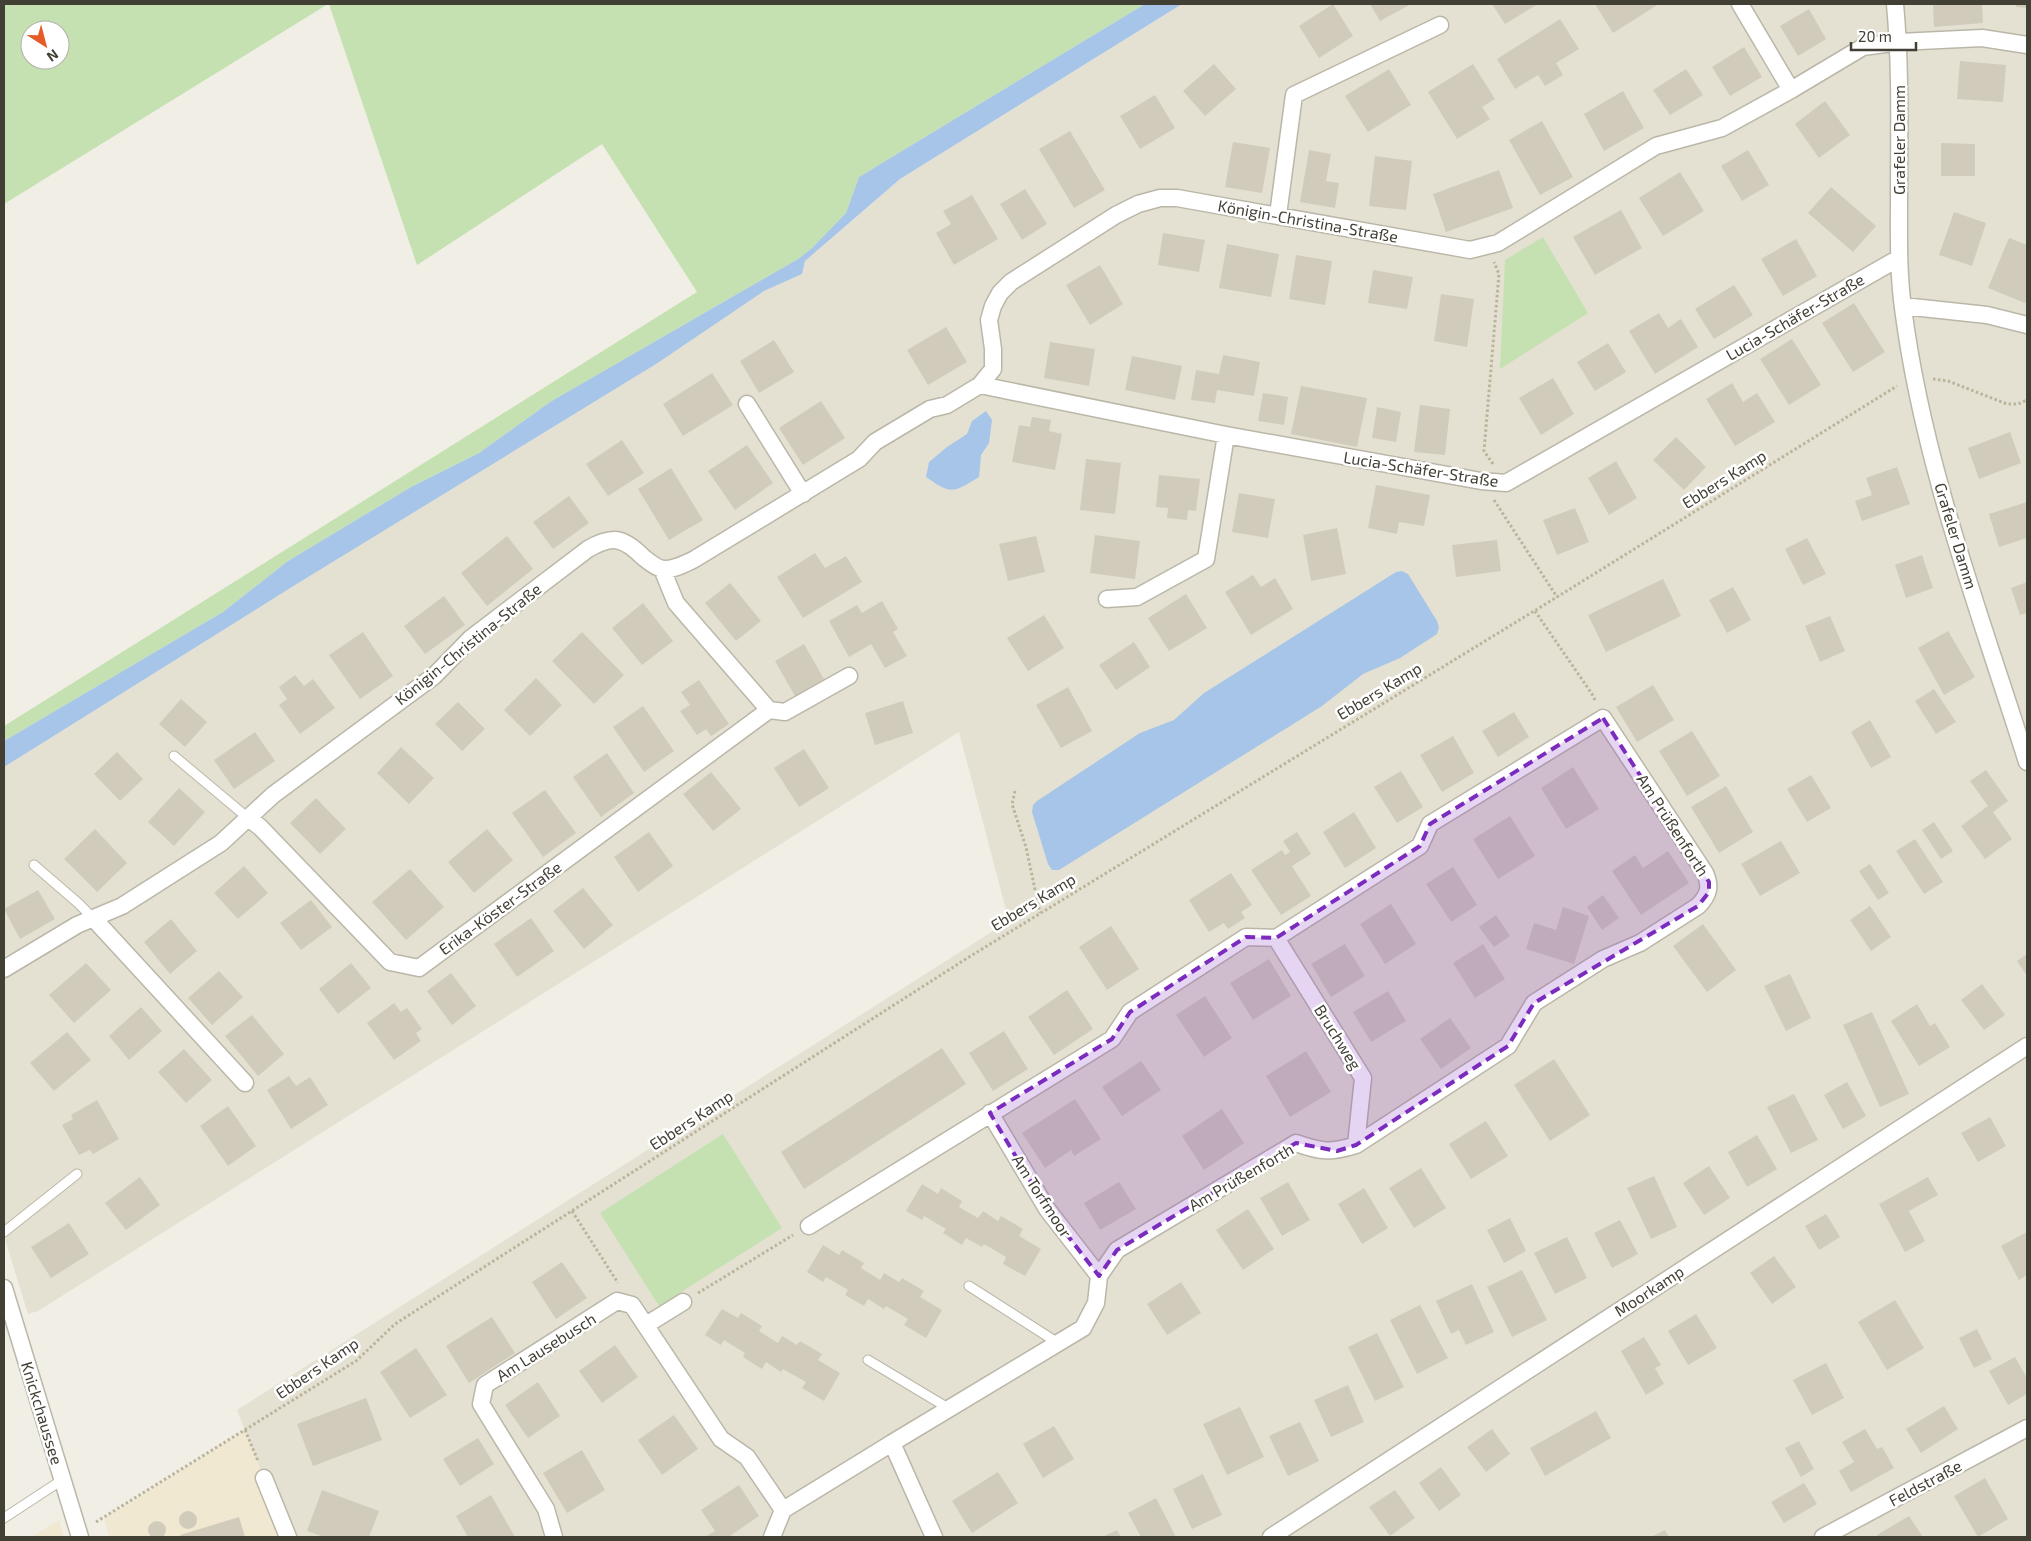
<svg xmlns="http://www.w3.org/2000/svg" width="2031" height="1541" viewBox="0 0 2031 1541" font-family="'Exo 2',sans-serif">
<style>
.residential{fill:#e4e1d3}
.commercial{fill:#f1e8d1}
.green{fill:#c5e1b1;fill-rule:evenodd}
.water{fill:#a6c5e8}
.building{fill:#d1cbbb}
.lines{fill:none;stroke-linecap:round;stroke-linejoin:round}
.lane-casing{stroke:#bbb7a8;stroke-width:11}
.street-casing{stroke:#bbb7a8;stroke-width:19}
.path{stroke:#bbb49b;stroke-width:3;stroke-dasharray:2.5 2.5;stroke-linecap:butt}
.lane{stroke:#fff;stroke-width:9}
.street{stroke:#fff;stroke-width:16}
.marked{fill:#7b2cbf;fill-opacity:0.2;stroke:#7b2cbf;stroke-width:4;stroke-dasharray:10 6;stroke-linejoin:round}
.labels{text-anchor:middle;stroke-width:5;stroke-linejoin:round;paint-order:stroke}
.street-label{font-size:16px;fill:#423f35;stroke:#fff}
</style>
<rect width="100%" height="100%" fill="#f0eee5"/>
<path class="residential" d="M1182,4H2027V1537H286L237,1410L1009,921L959,732L38,1311L28,1314L4,1236V767L764,291L802,274L805,261L900,179Z"/>
<path class="commercial" d="M245,1430L286,1537H109L104,1519Z
M59,1520L64,1537H31Z"/>
<path class="green" d="M4,4H328L4,204ZM30,30H60V60H30Z
M329,4H1145L859,177L846,213L812,248L798,259L550,402L479,453L411,487L288,561L223,612L4,741V726L697,292L602,144L417,265Z
M1543,237L1588,313L1500,369L1505,260Z
M723,1134L782,1228L659,1306L600,1213Z"/>
<path class="water" d="M1145,4H1182L900,179L805,261L802,274L764,291L656,364L295,585L4,767V741L223,612L288,561L411,487L479,453L550,402L798,259L812,248L846,213L859,177Z
M986,411L992,420L989,443L981,455L979,477C952,493 952,495 926,477L929,462L947,447L967,434L972,421Z
M1402,571L1408,574L1437,621L1439,627L1437,634L1400,658L1363,674L1322,706L1059,870H1052L1048,864L1032,812L1033,805L1037,801L1140,733L1174,720L1204,693L1396,572Z"/>
<path class="building" d="M1333,4L1353,36L1319,58L1299,26Z
M1370,4H1411L1380,21Z
M1492,4H1538L1505,24Z
M1595,4H1659L1613,33Z
M1933,4H1982L1983,23L1934,27Z
M2016,4H2027V8L2016,7Z
M1809,9L1826,39L1798,56L1780,26Z
M1560,19L1579,49L1556,63L1563,75L1545,86L1538,75L1515,89L1497,59Z
M1744,47L1762,77L1730,96L1712,67Z
M1960,61L2006,65L2003,102L1957,99Z
M1214,64L1236,89L1205,116L1183,91Z
M1473,64L1495,99L1482,107L1490,119L1457,139L1428,92Z
M1389,69L1411,105L1368,132L1345,96Z
M1686,69L1703,95L1670,115L1653,90Z
M1623,91L1644,128L1604,151L1584,114Z
M1155,95L1175,128L1140,149L1120,116Z
M1825,101L1850,135L1819,158L1795,124Z
M1542,121L1573,177L1540,195L1509,140Z
M1070,131L1105,190L1074,208L1039,149Z
M1233,142L1270,148L1262,193L1225,187Z
M1941,143L1975,144V176H1941Z
M1309,150L1331,154L1326,181L1339,183L1335,208L1300,202Z
M1748,150L1769,185L1742,201L1721,166Z
M1375,156L1412,161L1406,210L1369,206Z
M1499,170L1513,208L1446,232L1433,194Z
M1680,172L1704,211L1663,236L1639,198Z
M1831,187L1876,226L1853,252L1808,213Z
M1025,189L1047,224L1022,240L1000,204Z
M972,195L998,239L954,265L936,233L951,224L943,211Z
M1621,210L1642,248L1595,275L1573,237Z
M1954,212L1986,223L1972,266L1939,255Z
M1163,233L1205,240L1199,272L1158,265Z
M2009,238L2027,245V298L2025,303L1988,288Z
M1796,239L1817,276L1783,296L1761,259Z
M1227,244L1279,254L1271,297L1219,288Z
M1296,255L1332,261L1325,305L1289,299Z
M1100,265L1123,304L1090,325L1066,285Z
M1373,270L1413,277L1407,309L1368,303Z
M1734,285L1753,315L1714,339L1695,309Z
M1441,294L1474,299L1467,347L1434,341Z
M1854,303L1885,352L1853,372L1822,323Z
M1659,313L1668,328L1681,319L1698,347L1655,374L1629,331Z
M946,327L967,362L928,385L907,350Z
M1792,339L1821,385L1789,405L1760,359Z
M774,340L794,372L759,393L740,361Z
M1050,342L1095,349L1089,386L1044,378Z
M1608,343L1626,372L1595,391L1577,362Z
M1223,355L1260,362L1254,396L1217,390L1215,403L1191,400L1196,370L1219,374Z
M1132,356L1182,366L1175,400L1125,390Z
M712,373L733,405L683,436L663,404Z
M1553,378L1574,414L1541,435L1519,398Z
M1732,383L1743,402L1757,393L1775,422L1735,446L1706,399Z
M1301,386L1367,398L1357,447L1291,434Z
M1263,393L1288,397L1284,425L1258,421Z
M821,401L845,438L803,465L779,428Z
M1420,405L1450,409L1445,455L1414,452Z
M1377,407L1401,412L1396,442L1372,438Z
M1032,417L1051,420L1049,431L1062,434L1055,470L1012,462L1019,425L1030,427Z
M2010,432L2021,463L1979,479L1968,448Z
M1676,437L1706,467L1684,490L1653,460Z
M622,440L644,473L608,496L586,464Z
M747,445L773,483L735,510L708,471Z
M1086,459L1121,463L1115,514L1080,510Z
M1616,461L1637,498L1609,515L1588,478Z
M1897,467L1910,504L1862,521L1855,501L1872,495L1866,478Z
M671,468L703,520L669,540L638,489Z
M1159,475L1200,479L1196,511L1188,510L1187,520L1167,518L1168,508L1156,507Z
M1376,485L1430,495L1424,526L1399,522L1397,534L1368,528Z
M1239,493L1275,499L1268,538L1232,532Z
M569,496L589,523L553,549L533,522Z
M2027,502V538L1999,547L1989,514Z
M1575,508L1589,542L1557,555L1543,520Z
M1337,528L1346,574L1311,581L1303,535Z
M1095,535L1140,541L1135,579L1090,573Z
M507,536L533,569L487,606L461,573Z
M1036,536L1045,572L1008,581L999,544Z
M1807,538L1826,574L1803,585L1785,549Z
M1497,540L1501,571L1456,577L1452,545Z
M815,553L825,568L846,556L862,582L803,618L777,577Z
M1922,555L1933,588L1906,598L1895,565Z
M1253,575L1261,587L1275,578L1293,609L1251,635L1225,592Z
M1663,579L1681,616L1606,652L1588,615Z
M2027,582V613L2020,615L2011,588Z
M730,583L761,621L736,641L705,603Z
M1733,587L1751,620L1727,633L1709,600Z
M1186,594L1207,628L1169,651L1148,618Z
M444,596L465,625L425,654L404,626Z
M882,601L898,629L893,632L907,656L885,668L871,644L849,657L829,621L857,605L862,613Z
M643,603L673,641L642,665L612,628Z
M1044,615L1064,648L1028,671L1007,638Z
M1830,616L1845,651L1820,662L1805,626Z
M1948,631L1975,677L1944,695L1918,648Z
M363,632L393,676L360,699L329,655Z
M582,632L624,675L594,704L552,661Z
M1134,642L1150,667L1116,690L1099,665Z
M804,644L824,679L795,696L775,661Z
M295,675L304,686L313,679L335,708L300,734L279,705L287,699L279,687Z
M536,678L562,705L530,736L504,710Z
M699,680L729,724L711,736L706,729L697,735L680,711L690,705L681,692Z
M1653,685L1674,720L1637,742L1616,707Z
M1068,687L1092,731L1061,748L1036,705Z
M1934,689L1956,722L1936,734L1915,701Z
M181,699L207,722L185,747L159,724Z
M903,701L913,733L875,745L865,713Z
M458,702L485,729L462,751L435,724Z
M643,706L674,751L644,772L613,727Z
M1514,712L1529,737L1498,757L1482,731Z
M1870,720L1891,757L1871,768L1851,732Z
M1692,731L1720,776L1687,796L1659,751Z
M255,732L275,761L234,789L214,760Z
M1453,736L1474,773L1442,792L1420,755Z
M401,747L434,778L409,804L377,773Z
M804,749L829,788L799,807L774,768Z
M117,752L143,779L120,801L94,774Z
M607,753L634,793L601,817L573,777Z
M1573,767L1599,809L1566,829L1541,788Z
M1986,770L2008,801L1993,812L2012,839L1985,859L1961,826L1988,806L1970,781Z
M1401,771L1423,807L1397,823L1374,787Z
M711,772L741,809L713,831L683,794Z
M1811,775L1831,808L1807,822L1787,789Z
M1726,786L1753,832L1719,853L1691,807Z
M179,788L205,812L174,846L148,822Z
M545,790L576,833L543,857L512,813Z
M316,798L346,829L320,854L290,823Z
M1354,812L1376,848L1345,868L1323,832Z
M1510,816L1535,856L1498,879L1473,839Z
M1934,822L1953,851L1941,859L1922,830Z
M95,829L127,863L97,892L64,859Z
M487,829L513,860L474,893L448,862Z
M649,832L673,866L638,892L614,857Z
M1297,832L1311,854L1292,866L1311,896L1281,915L1251,870L1282,850L1285,855L1290,852L1283,841Z
M1915,839L1943,882L1924,894L1896,851Z
M1781,841L1800,873L1760,896L1741,864Z
M1668,851L1689,883L1641,915L1612,871L1635,855L1643,868Z
M1870,864L1889,893L1878,900L1859,871Z
M244,866L268,893L238,919L214,893Z
M1453,867L1477,905L1451,922L1426,884Z
M410,869L444,907L406,940L372,902Z
M1231,873L1252,905L1241,912L1245,918L1228,929L1224,923L1209,932L1189,900Z
M583,888L613,925L584,949L553,911Z
M38,890L55,919L20,939L4,909Z
M1603,895L1619,918L1602,930L1587,907Z
M311,900L332,927L301,950L280,923Z
M1391,904L1416,944L1385,964L1360,924Z
M1870,906L1891,937L1871,951L1850,920Z
M1563,907L1589,916L1574,964L1526,949L1534,923L1556,930Z
M1496,915L1510,936L1494,947L1479,927Z
M531,918L554,951L517,977L494,944Z
M171,919L197,951L170,974L144,942Z
M1703,924L1736,970L1707,992L1673,946Z
M1111,926L1139,969L1107,990L1079,947Z
M1345,944L1365,976L1331,997L1311,964Z
M1483,944L1505,979L1475,998L1453,963Z
M2027,954V976L2017,961Z
M1269,959L1291,996L1253,1020L1230,983Z
M86,963L111,990L74,1023L49,995Z
M351,963L371,988L338,1014L319,989Z
M219,971L243,997L212,1025L188,998Z
M451,973L476,1006L452,1025L427,991Z
M1790,974L1811,1018L1786,1031L1764,986Z
M1982,984L2005,1015L1984,1030L1961,1000Z
M1067,990L1093,1029L1054,1055L1028,1017Z
M1388,991L1406,1021L1371,1042L1353,1012Z
M1205,996L1232,1038L1204,1057L1176,1015Z
M394,1003L401,1012L407,1008L422,1029L416,1033L421,1041L394,1060L367,1023Z
M1917,1004L1930,1026L1935,1023L1950,1047L1919,1066L1891,1021Z
M141,1007L162,1031L129,1060L109,1036Z
M1872,1012L1909,1094L1880,1107L1843,1025Z
M252,1015L284,1054L258,1076L225,1036Z
M1450,1018L1471,1048L1441,1069L1420,1039Z
M1004,1031L1028,1069L993,1091L969,1053Z
M67,1032L91,1060L54,1091L30,1063Z
M942,1048L966,1084L804,1189L781,1152Z
M184,1049L212,1080L186,1103L158,1072Z
M1306,1051L1331,1092L1290,1117L1266,1076Z
M1554,1059L1590,1115L1550,1141L1514,1085Z
M1141,1061L1161,1090L1122,1116L1102,1087Z
M289,1076L296,1086L310,1077L328,1105L291,1129L267,1090Z
M1847,1082L1866,1116L1843,1129L1824,1095Z
M1794,1094L1818,1140L1791,1153L1767,1107Z
M1075,1099L1101,1139L1074,1156L1071,1150L1045,1168L1022,1133Z
M97,1100L119,1139L93,1154L90,1150L79,1155L62,1125L73,1119L71,1115Z
M228,1106L256,1146L228,1166L200,1126Z
M1222,1109L1244,1143L1204,1170L1182,1136Z
M1990,1117L2006,1146L1978,1162L1961,1133Z
M1486,1121L1508,1156L1471,1179L1449,1144Z
M1757,1135L1777,1169L1747,1187L1728,1152Z
M1709,1166L1730,1198L1704,1215L1683,1183Z
M1421,1168L1446,1208L1414,1228L1389,1188Z
M1654,1176L1677,1227L1651,1239L1627,1188Z
M140,1177L160,1205L126,1230L105,1203Z
M1928,1177L1938,1195L1909,1211L1925,1241L1905,1252L1879,1204Z
M1119,1182L1136,1209L1100,1230L1084,1203Z
M1288,1182L1310,1220L1282,1236L1260,1198Z
M922,1184L938,1194L941,1188L962,1201L959,1207L978,1218L983,1211L998,1221L1001,1216L1023,1229L1019,1236L1041,1249L1025,1276L1003,1264L1006,1257L984,1244L982,1247L966,1238L962,1245L943,1233L946,1229L924,1216L922,1220L906,1211Z
M1364,1188L1388,1228L1362,1244L1338,1204Z
M1248,1209L1274,1249L1243,1270L1216,1230Z
M1826,1214L1840,1237L1819,1250L1805,1226Z
M1510,1218L1526,1251L1504,1263L1487,1230Z
M1620,1220L1638,1254L1612,1268L1594,1233Z
M69,1223L89,1254L51,1278L31,1247Z
M2027,1232V1275L2019,1280L2001,1246Z
M1567,1237L1587,1278L1555,1294L1534,1253Z
M823,1245L839,1255L842,1250L864,1263L861,1268L880,1280L884,1273L899,1282L902,1278L924,1291L920,1297L942,1310L926,1338L904,1325L908,1319L886,1306L884,1309L868,1299L864,1306L845,1295L848,1290L826,1277L823,1282L807,1272Z
M1774,1256L1796,1287L1772,1304L1750,1273Z
M562,1262L587,1298L556,1319L532,1282Z
M1522,1270L1547,1320L1512,1337L1487,1287Z
M1181,1282L1201,1313L1167,1335L1147,1304Z
M1472,1284L1494,1332L1466,1345L1459,1330L1451,1334L1436,1301Z
M1895,1300L1924,1348L1887,1370L1858,1322Z
M1420,1305L1448,1358L1417,1374L1390,1320Z
M722,1309L738,1318L741,1313L762,1326L759,1331L778,1343L782,1336L797,1345L800,1341L822,1354L818,1360L840,1373L824,1401L802,1388L806,1382L783,1369L781,1372L766,1362L762,1369L743,1357L745,1353L724,1340L721,1345L705,1335Z
M1696,1314L1717,1348L1688,1365L1668,1331Z
M492,1317L515,1353L469,1383L446,1346Z
M1977,1329L1992,1359L1974,1368L1959,1338Z
M1377,1333L1404,1387L1375,1401L1348,1347Z
M1644,1337L1661,1365L1655,1368L1664,1384L1646,1395L1621,1351Z
M615,1345L638,1377L602,1403L579,1371Z
M416,1348L447,1395L410,1418L380,1372Z
M2015,1357L2027,1378V1394L2008,1405L1989,1371Z
M1826,1363L1844,1398L1812,1415L1793,1380Z
M538,1382L560,1416L528,1438L505,1405Z
M1348,1385L1364,1422L1331,1437L1314,1400Z
M366,1398L382,1440L313,1466L297,1424Z
M1944,1406L1958,1429L1921,1453L1906,1429Z
M1240,1407L1264,1457L1227,1475L1203,1424Z
M1596,1411L1611,1438L1545,1476L1530,1448Z
M674,1415L698,1449L662,1475L638,1440Z
M1300,1422L1319,1461L1288,1476L1269,1436Z
M1054,1426L1074,1459L1043,1478L1023,1444Z
M1492,1429L1510,1454L1486,1472L1467,1447Z
M1865,1429L1877,1449L1882,1447L1894,1468L1851,1492L1839,1471L1854,1462L1842,1442Z
M478,1438L494,1464L460,1486L443,1459Z
M1799,1441L1814,1469L1801,1477L1785,1448Z
M582,1450L605,1490L567,1513L543,1473Z
M1441,1467L1461,1495L1439,1511L1419,1483Z
M998,1472L1018,1503L972,1533L952,1501Z
M1203,1474L1222,1515L1192,1529L1173,1489Z
M1985,1478L2008,1519L1978,1537L1954,1496Z
M1804,1483L1817,1504L1784,1523L1771,1502Z
M739,1485L759,1516L730,1536L731,1537H705L715,1531L701,1510Z
M322,1490L379,1511L369,1537H324L307,1531Z
M1395,1490L1415,1518L1390,1536L1369,1507Z
M491,1495L515,1537H468L456,1516Z
M1156,1498L1176,1537H1141L1128,1513Z
M179 1520a9 9 0 1 1 18 0a9 9 0 1 1-18 0Z
M1909,1516L1923,1537H1879L1877,1535Z
M239,1517L245,1537H181L180,1535Z
M148 1530a9 9 0 1 1 18 0a9 9 0 1 1-18 0Z
M1117,1530L1121,1537H1102Z
M1665,1530L1669,1537H1651Z"/>
<g class="lines">
<g class="lane-casing">
<path id="lane" d="M174,756L248,818
M34,865L78,903L94,919
M4,1232L77,1174
M969,1286L1058,1343
M868,1360L948,1408
M4,1518L62,1480"/>
</g>
<g class="street-casing">
<path id="street" d="M1740,4L1791,90
M1895,4C1901,68 1899,134 1899,199C1899,235 1898,271 1903,308C1923,464 1980,613 2027,762
M1278,215L1294,95L1440,25
M1903,306L1987,315L2027,325
M980,385L1226,435L1481,481L1506,483L1899,258
M747,404L803,494
M1107,599L1137,597L1206,559L1226,435
M769,710L785,712L849,676
M248,818L260,827L390,962L419,968L769,710L676,603L662,569
M94,919L245,1083
M1276,938L1363,1078L1356,1145
M4,969L77,925L122,906L221,843L273,795L434,676L471,638L588,549C612,535 623,537 643,557C648,561 656,568 663,569C674,570 684,564 693,560L859,459L875,442L930,409L947,405L980,385L993,369V349L989,320L993,306L1000,293L1011,282L1116,215L1138,204L1160,198H1177L1470,250L1498,243L1656,146L1722,128L1791,90L1863,47L1899,42L1982,38L2027,45
M990,1113L1047,1209L1099,1276
M809,1226L1112,1039L1130,1012L1246,937L1276,938L1420,846L1430,824L1603,718L1705,873C1711,886 1709,895 1698,906L1640,943L1603,959L1534,1003L1508,1046L1356,1145C1331,1153 1321,1152 1296,1143L1117,1250L1099,1276L1096,1303L1083,1328L892,1443L934,1537
M4,1288L80,1537
M646,1325L683,1302
M264,1478L288,1537
M554,1537L546,1509L481,1404L485,1385L617,1301L632,1305L721,1439L747,1457L783,1510
M772,1537L783,1510L892,1443
M1271,1537L2027,1046
M1823,1537L2027,1428"/>
</g>
<path class="path" d="M1933,379L1948,381L2007,404H2018L2027,400
M1493,464L1484,451L1499,274L1494,262
M1494,500L1557,597
M1535,611L1592,694L1596,702
M1015,791L1012,804L1026,847L1040,913
M572,1211L618,1283
M698,1293L793,1235
M245,1430L258,1461
M96,1522L356,1361L395,1324L969,957L1557,597L1897,386"/>
<use href="#lane" class="lane"/>
<use href="#street" class="street"/>
</g>
<path class="marked" d="M1603,718L1709,882V892L1698,906L1534,1003L1508,1046L1356,1145L1337,1151L1296,1143L1117,1250L1099,1276L1047,1209L990,1113L1112,1039L1130,1012L1246,937L1276,938L1420,846L1430,824Z"/>
<g class="labels">
<g class="street-label">
<text transform="translate(1899 140) rotate(-90)" y="6">Grafeler Damm</text>
<text transform="translate(1308 221) rotate(10)" y="6">Königin-Christina-Straße</text>
<text transform="translate(1795 317) rotate(-30)" y="6">Lucia-Schäfer-Straße</text>
<text transform="translate(1421 469) rotate(9)" y="6">Lucia-Schäfer-Straße</text>
<text transform="translate(1724 479) rotate(-32)" y="6">Ebbers Kamp</text>
<text transform="translate(1956 536) rotate(73)" y="6">Grafeler Damm</text>
<text transform="translate(468 644) rotate(-39)" y="6">Königin-Christina-Straße</text>
<text transform="translate(1379 691) rotate(-31)" y="6">Ebbers Kamp</text>
<text transform="translate(1673 825) rotate(57)" y="6">Am Prüßenforth</text>
<text transform="translate(1033 902) rotate(-31)" y="6">Ebbers Kamp</text>
<text transform="translate(500 908) rotate(-36)" y="6">Erika-Köster-Straße</text>
<text transform="translate(1338 1037) rotate(58)" y="6">Bruchweg</text>
<text transform="translate(691 1120) rotate(-33)" y="6">Ebbers Kamp</text>
<text transform="translate(1241 1177) rotate(-30)" y="6">Am Prüßenforth</text>
<text transform="translate(1042 1196) rotate(57)" y="6">Am Torfmoor</text>
<text transform="translate(1649 1291) rotate(-33)" y="6">Moorkamp</text>
<text transform="translate(546 1347) rotate(-32)" y="6">Am Lausebusch</text>
<text transform="translate(317 1368) rotate(-34)" y="6">Ebbers Kamp</text>
<text transform="translate(42 1413) rotate(73)" y="6">Knickchaussee</text>
<text transform="translate(1925 1483) rotate(-28)" y="6">Feldstraße</text>
</g>
</g>
<rect width="2031" height="1541" fill="none" stroke="#423f35" stroke-width="10"/>
<g transform="translate(45 45) rotate(144)"><circle r="24" fill="#ffffff" stroke="#b3b2ae"/>
<path d="M0-4L9 19L0 12L-9 19Z" fill="#e55c27"/>
<text y="-8" font-size="14" font-weight="bold" text-anchor="middle" fill="#423f35">N</text>
</g>
<path d="M1851 42v8h65v-8" fill="none" stroke="#423f35" stroke-width="2.5"/>
<text x="1858" y="42" font-size="15" fill="#423f35" stroke="#ffffff" stroke-width="4" paint-order="stroke">20 m</text>
</svg>
